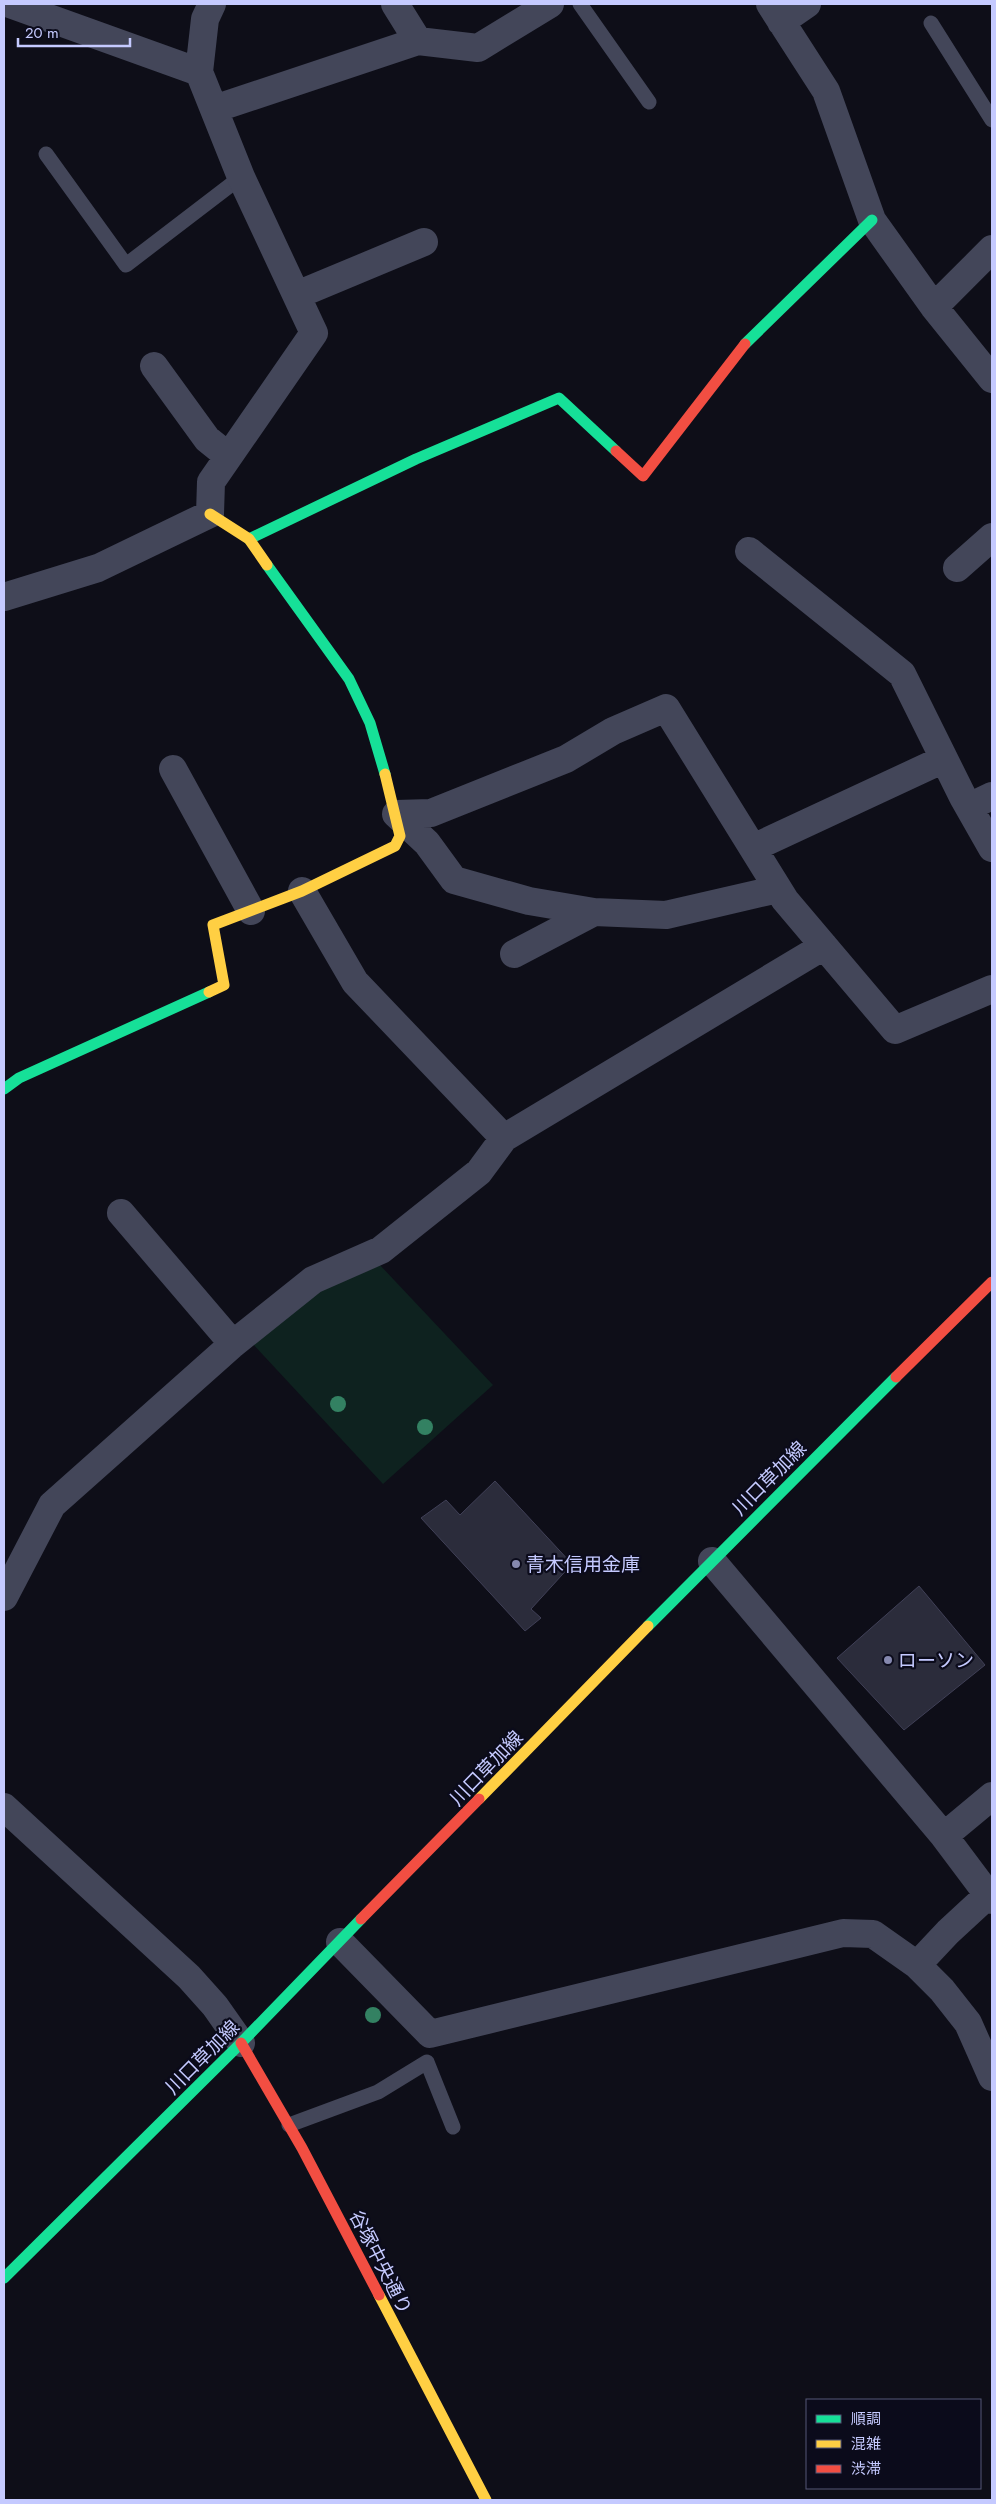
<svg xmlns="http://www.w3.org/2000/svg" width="996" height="2504" viewBox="0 0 996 2504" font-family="Jost,'Noto Sans JP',sans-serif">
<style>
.green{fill:#0e221f}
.building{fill:#2b2c3b;stroke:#404057}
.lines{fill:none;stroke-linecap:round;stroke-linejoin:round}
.lane{stroke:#434659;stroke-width:15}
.street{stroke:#434659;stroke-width:28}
.fast{stroke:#16e098;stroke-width:11}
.slow{stroke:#ffcf43;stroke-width:11}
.jam{stroke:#f24e42;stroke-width:11}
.tree{fill:#338162}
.poi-dot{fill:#8588ae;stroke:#0b0b1b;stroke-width:2}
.labels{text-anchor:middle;stroke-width:4.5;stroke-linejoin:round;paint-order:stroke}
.street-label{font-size:19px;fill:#c5caff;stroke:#0b0b1b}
.poi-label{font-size:19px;fill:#c5caff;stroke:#0b0b1b;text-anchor:start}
</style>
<rect width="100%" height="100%" fill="#0e0e18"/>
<path class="green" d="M379,1264L493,1385L383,1484L251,1342L306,1295Z"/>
<path class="building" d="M495,1481L572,1564L531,1609L541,1618L525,1631L421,1518L446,1500L460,1515Z
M919,1586L985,1665L904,1730L837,1658Z"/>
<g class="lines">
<path class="lane" d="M580,4L649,102
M931,23L992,120
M46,154L126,265L241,177
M289,2125L378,2092L427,2062L453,2127"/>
<path class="street" d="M10,4L199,72
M395,4L418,41
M770,4L826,91L872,220L934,307L992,379
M781,22L807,4
M214,109L418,41L478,48L550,4
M297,295L424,242
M934,307L992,249
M154,366L207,439L228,456
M749,551L902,674L963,797L992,848
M957,568L992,537
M4,597L98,568L210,514L211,482L314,333L241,177L199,72L205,19L212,4
M173,769L251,911
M969,807L992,796
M396,814L431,813L566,759L613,731L666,708L785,900L895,1030L992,989
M396,814L427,843L454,880L529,901L594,912
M753,848L944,759
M302,891L355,982L504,1138L824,946
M514,954L594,912L666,915L778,889
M121,1213L233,1344
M712,1561L944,1836L992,1900
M4,1597L52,1505L233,1344L313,1280L381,1250L479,1172L504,1138
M4,1807L189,1977L215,2006L241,2043
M944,1836L992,1796
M340,1942L430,2034L843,1933L873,1934L917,1965L942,1990L968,2023L992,2077
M917,1965L948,1932L988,1895"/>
<path class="fast" d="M745,344L872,220
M249,539L416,459L559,398L616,451
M267,565L349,679L370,723L385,774
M4,1089L19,1078L209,992
M648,1626L896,1377
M4,2278L241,2043L361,1919"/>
<path class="slow" d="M210,514L249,539L267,565
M209,992L224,985L213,925L302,891L395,846L400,836L385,774
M479,1799L648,1626
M379,2295L486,2500"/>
<path class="jam" d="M616,451L643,476L745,344
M896,1377L992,1282
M361,1919L479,1799
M241,2043L302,2148L379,2295"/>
</g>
<g class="tree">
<circle cx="338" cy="1404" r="8"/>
<circle cx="425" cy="1427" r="8"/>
<circle cx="373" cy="2015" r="8"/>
</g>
<g class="poi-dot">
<circle cx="516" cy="1564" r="5"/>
<circle cx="888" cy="1660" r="5"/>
</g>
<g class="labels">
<g class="street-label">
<text transform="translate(769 1478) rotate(-45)" y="7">川口草加線</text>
<text transform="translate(486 1768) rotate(-46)" y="7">川口草加線</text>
<text transform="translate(202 2057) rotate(-45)" y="7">川口草加線</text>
<text transform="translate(381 2262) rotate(63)" y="7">谷塚中央通り</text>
</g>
<g class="poi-label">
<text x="526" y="1571">青木信用金庫</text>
<text x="898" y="1667">ローソン</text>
</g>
</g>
<rect width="996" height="2504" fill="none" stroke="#c5caff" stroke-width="10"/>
<rect x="806" y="2399" width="175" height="90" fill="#0b0b1b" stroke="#555776"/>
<rect x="816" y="2415" width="25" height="8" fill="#16e098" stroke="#555776"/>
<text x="851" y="2424" font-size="15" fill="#c5caff">順調</text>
<rect x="816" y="2440" width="25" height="8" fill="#ffcf43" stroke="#555776"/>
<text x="851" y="2449" font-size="15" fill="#c5caff">混雑</text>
<rect x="816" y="2465" width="25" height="8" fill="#f24e42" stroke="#555776"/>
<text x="851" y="2474" font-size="15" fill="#c5caff">渋滞</text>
<path d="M18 38v8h112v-8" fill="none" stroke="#c5caff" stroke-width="2.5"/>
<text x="25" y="38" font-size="15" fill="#c5caff" stroke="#0b0b1b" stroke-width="4" paint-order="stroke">20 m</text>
</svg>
